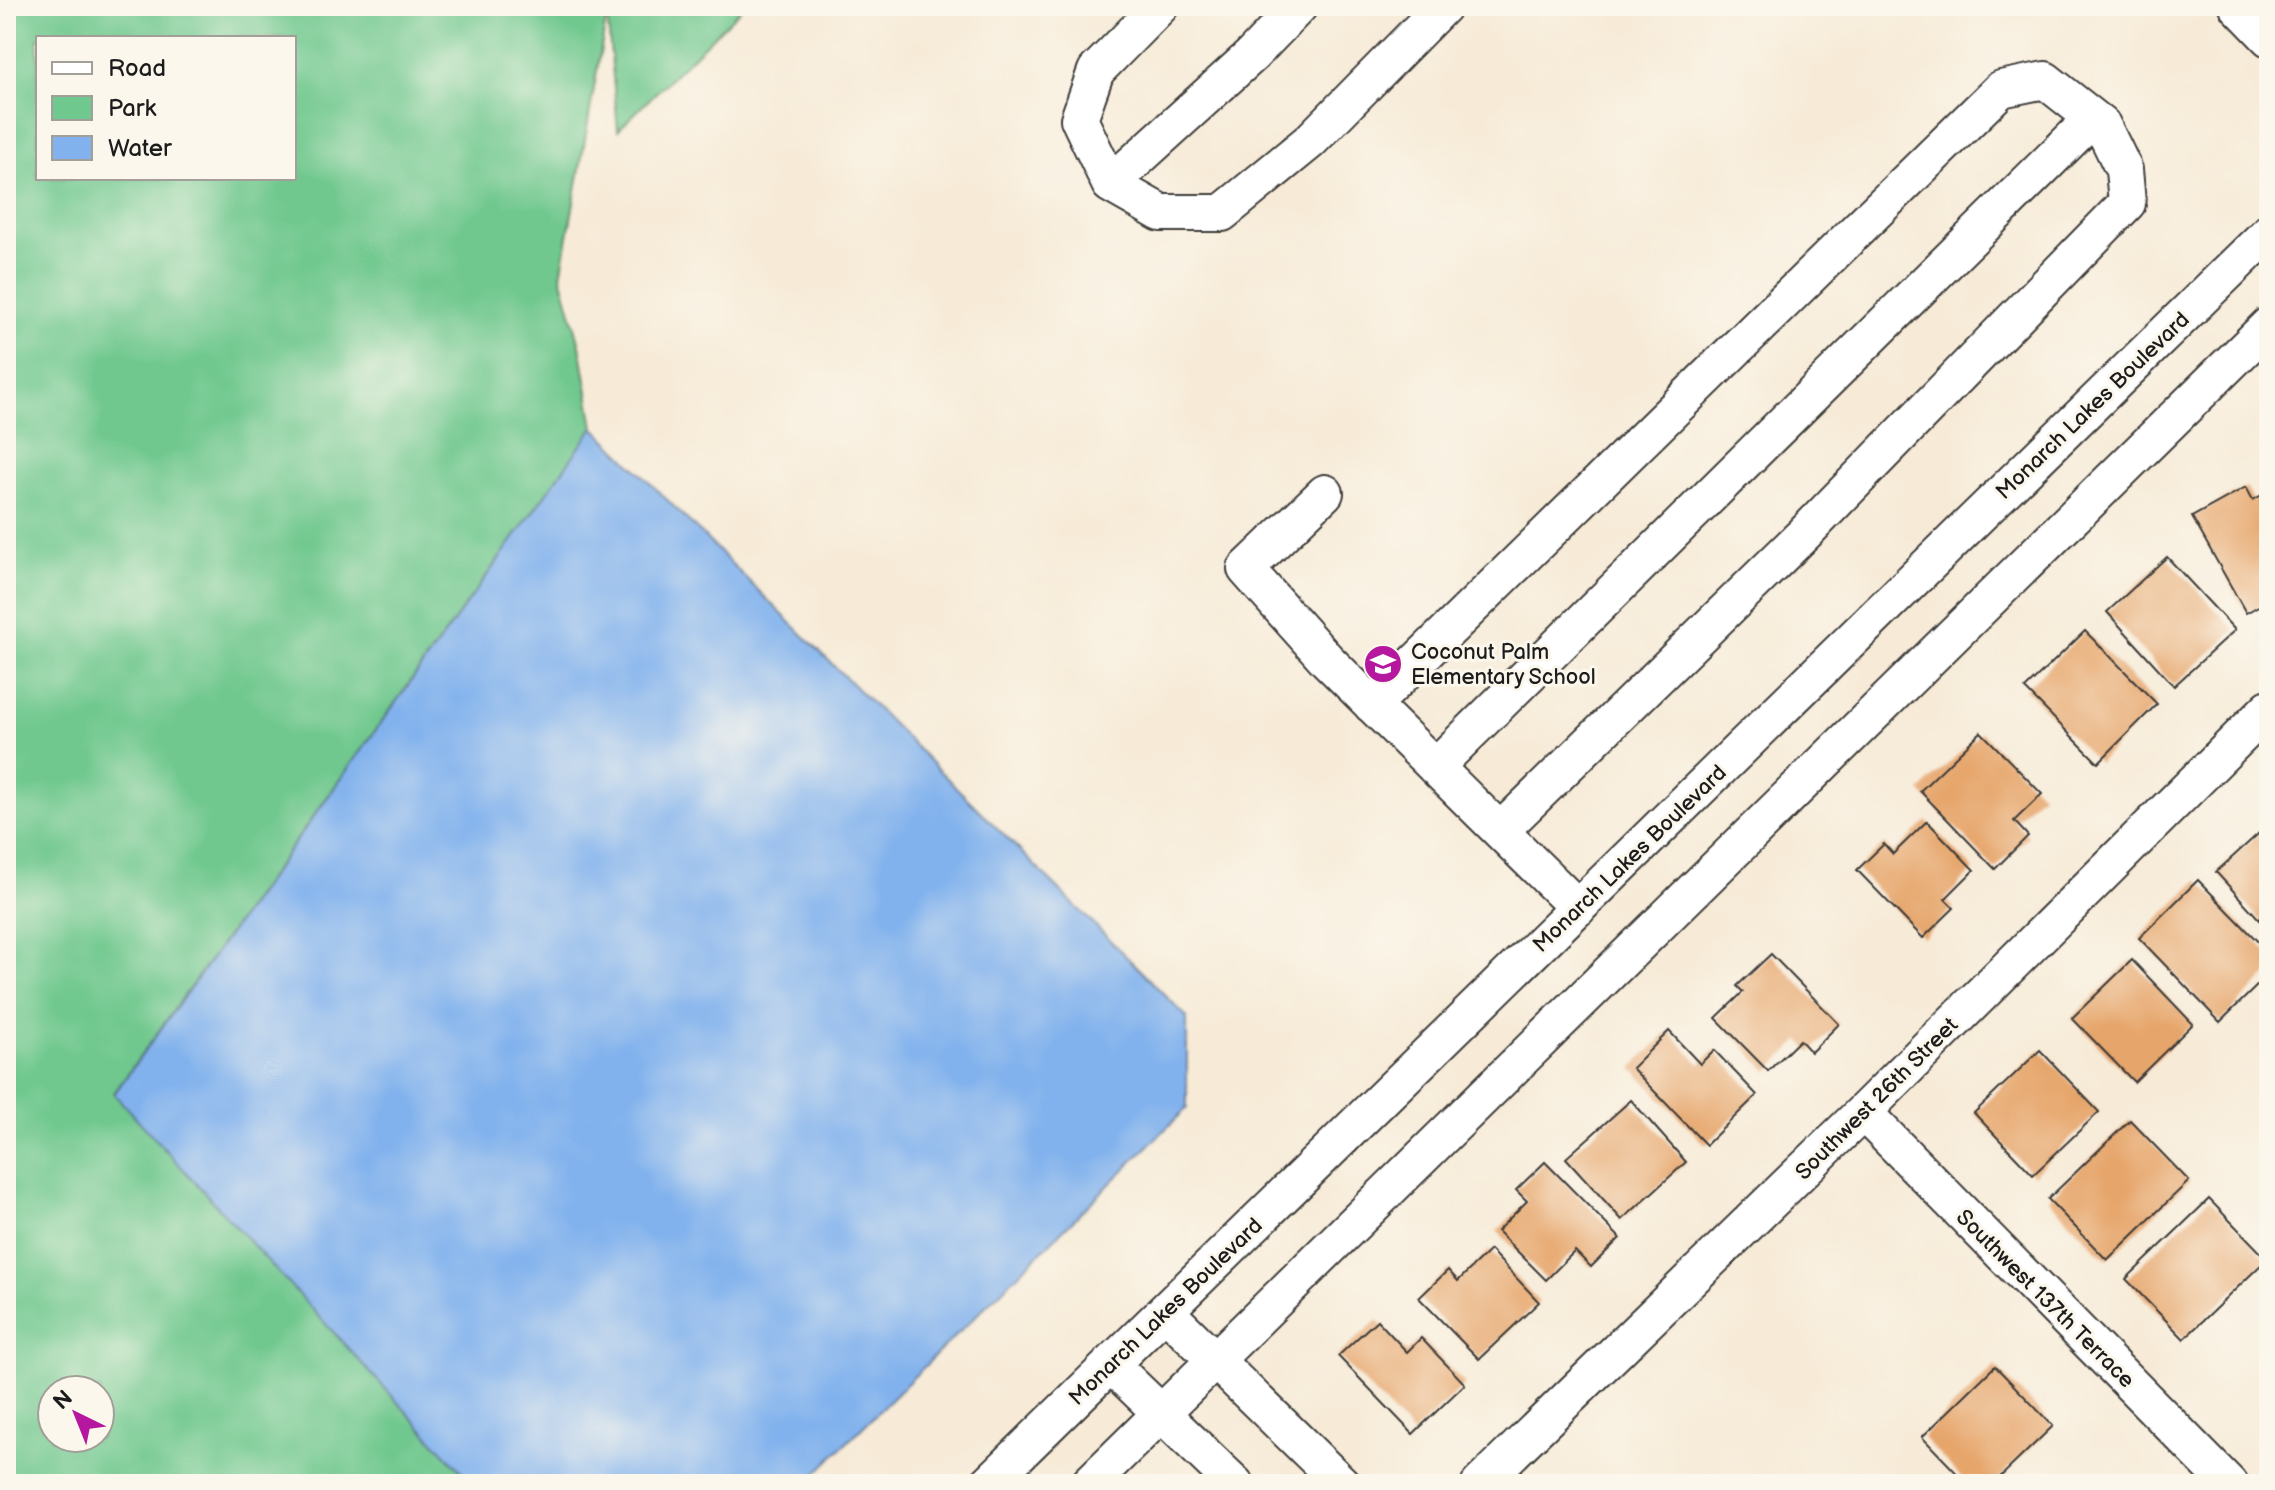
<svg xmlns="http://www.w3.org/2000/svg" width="2275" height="1490" viewBox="0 0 2275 1490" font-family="'Balsamiq Sans',sans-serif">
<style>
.green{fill:#6fc88e;stroke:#467255;stroke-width:2;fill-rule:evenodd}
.water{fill:#82b2ed;stroke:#4f6784;stroke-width:2}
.building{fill:#e6a56a}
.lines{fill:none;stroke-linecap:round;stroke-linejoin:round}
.minor-casing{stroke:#3d3b38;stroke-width:40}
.minor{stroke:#fff;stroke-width:36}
.labels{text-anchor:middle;stroke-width:6;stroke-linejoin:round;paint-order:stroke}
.street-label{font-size:22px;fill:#1c1c1c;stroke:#fbf7ec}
.poi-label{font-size:22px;fill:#1c1c1c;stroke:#fbf7ec;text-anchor:start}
</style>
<rect width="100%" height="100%" fill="#fbf7ec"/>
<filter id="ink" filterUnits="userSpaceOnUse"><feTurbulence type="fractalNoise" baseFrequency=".0125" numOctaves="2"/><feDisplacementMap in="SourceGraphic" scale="16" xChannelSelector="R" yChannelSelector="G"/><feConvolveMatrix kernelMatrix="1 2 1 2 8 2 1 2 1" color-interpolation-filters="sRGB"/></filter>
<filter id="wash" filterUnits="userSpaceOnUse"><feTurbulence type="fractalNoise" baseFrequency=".006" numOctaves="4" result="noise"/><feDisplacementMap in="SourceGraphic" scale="32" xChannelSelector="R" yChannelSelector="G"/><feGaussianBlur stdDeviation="1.8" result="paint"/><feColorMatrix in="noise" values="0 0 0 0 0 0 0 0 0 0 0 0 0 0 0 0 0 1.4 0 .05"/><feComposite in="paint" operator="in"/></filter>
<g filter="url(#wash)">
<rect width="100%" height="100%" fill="#f7ebd8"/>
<path class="green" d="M6,6H744L618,130L607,14L561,276L580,345L594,427L114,1093L473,1484H6ZM38,38H294V178H38ZM52,1390H100V1438H52Z"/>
<path class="water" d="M594,427L1187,1017V1108L805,1484H473L114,1094Z"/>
<g id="blocks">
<path class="building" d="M2246,487L2253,500L2269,491V600L2246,613L2192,517Z
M2167,557L2235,630L2174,686L2107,612Z
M2085,631L2157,704L2098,763L2025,689Z
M1981,732L2042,794L2014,821L2028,836L1995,869L1920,791Z
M1927,821L1974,870L1945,899L1954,908L1923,938L1857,870L1884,844L1893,854Z
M2269,824V930L2216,872Z
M2198,880L2269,953V974L2220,1022L2139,938Z
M1771,954L1839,1024L1811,1052L1800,1040L1768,1071L1716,1018L1743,992L1737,986Z
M2132,960L2193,1024L2134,1082L2072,1018Z
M1669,1031L1700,1064L1714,1050L1757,1095L1706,1145L1632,1068Z
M2040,1050L2099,1112L2033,1175L1974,1113Z
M1631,1100L1686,1162L1622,1220L1566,1158Z
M2130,1120L2189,1181L2107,1260L2048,1199Z
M1545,1162L1620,1238L1591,1267L1575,1251L1546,1280L1497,1231L1527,1201L1516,1190Z
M2209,1199L2267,1259L2184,1339L2126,1279Z
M1490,1250L1539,1302L1479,1359L1419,1298L1448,1270L1458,1281Z
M1377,1320L1407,1352L1421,1338L1465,1384L1413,1434L1338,1356Z
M1995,1366L2053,1426L1993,1484H1967L1922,1437Z"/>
</g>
</g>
<g filter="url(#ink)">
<use href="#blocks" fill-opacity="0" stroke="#3d3b38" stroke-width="2"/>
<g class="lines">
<g class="minor-casing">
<path id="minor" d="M1160,6L1096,71L1079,119L1110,184L1161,213H1222L1310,141L1443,6
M2238,6L2269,38
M1110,184L1252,55L1299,6
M1325,493L1246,569L1327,660L1578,908
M1372,705L2001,89L2045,80L2102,125L2124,170L2127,203L1805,533L1500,831
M1435,767L2093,118
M1863,1112L2229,1484
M1165,1311L1342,1484
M1110,1364L1235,1484
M988,1484L2269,232
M1089,1484L2269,325
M1480,1484L1863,1112L2269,708"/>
</g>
<use href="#minor" class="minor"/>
</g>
</g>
<defs>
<g id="school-disc" transform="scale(2)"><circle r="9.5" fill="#b5179e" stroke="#fbf7ec"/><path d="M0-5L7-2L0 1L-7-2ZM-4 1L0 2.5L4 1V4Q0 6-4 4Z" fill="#fff"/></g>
</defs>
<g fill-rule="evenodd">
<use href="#school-disc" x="1383" y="664"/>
</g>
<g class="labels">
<g class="street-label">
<text transform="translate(2092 405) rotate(-44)" y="8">Monarch Lakes Boulevard</text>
<text transform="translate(1629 858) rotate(-44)" y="8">Monarch Lakes Boulevard</text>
<text transform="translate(1876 1098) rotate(-45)" y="8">Southwest 26th Street</text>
<text transform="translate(2046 1298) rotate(45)" y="8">Southwest 137th Terrace</text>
<text transform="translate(1165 1311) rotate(-44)" y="8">Monarch Lakes Boulevard</text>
</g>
<g class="poi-label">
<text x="1411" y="659">Coconut Palm<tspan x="1411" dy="25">Elementary School</tspan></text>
</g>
</g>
<rect width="2275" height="1490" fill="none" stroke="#fbf7ec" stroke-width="32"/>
<rect x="36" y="36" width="260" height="144" fill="#fbf7ec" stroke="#a29f99" stroke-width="2"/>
<rect x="52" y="62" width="40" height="12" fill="#ffffff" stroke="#a29f99" stroke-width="2"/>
<text x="108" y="76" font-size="24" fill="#1c1c1c">Road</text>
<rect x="52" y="96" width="40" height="24" fill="#6fc88e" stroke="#a29f99" stroke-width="2"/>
<text x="108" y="116" font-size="24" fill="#1c1c1c">Park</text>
<rect x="52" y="136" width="40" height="24" fill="#82b2ed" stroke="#a29f99" stroke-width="2"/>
<text x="108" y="156" font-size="24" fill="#1c1c1c">Water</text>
<g transform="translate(76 1414) rotate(317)"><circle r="38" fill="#fbf7ec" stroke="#a29f99" stroke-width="2"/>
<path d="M0-6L14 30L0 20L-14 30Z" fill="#b5179e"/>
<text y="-12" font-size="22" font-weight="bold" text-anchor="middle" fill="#1c1c1c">N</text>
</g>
</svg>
